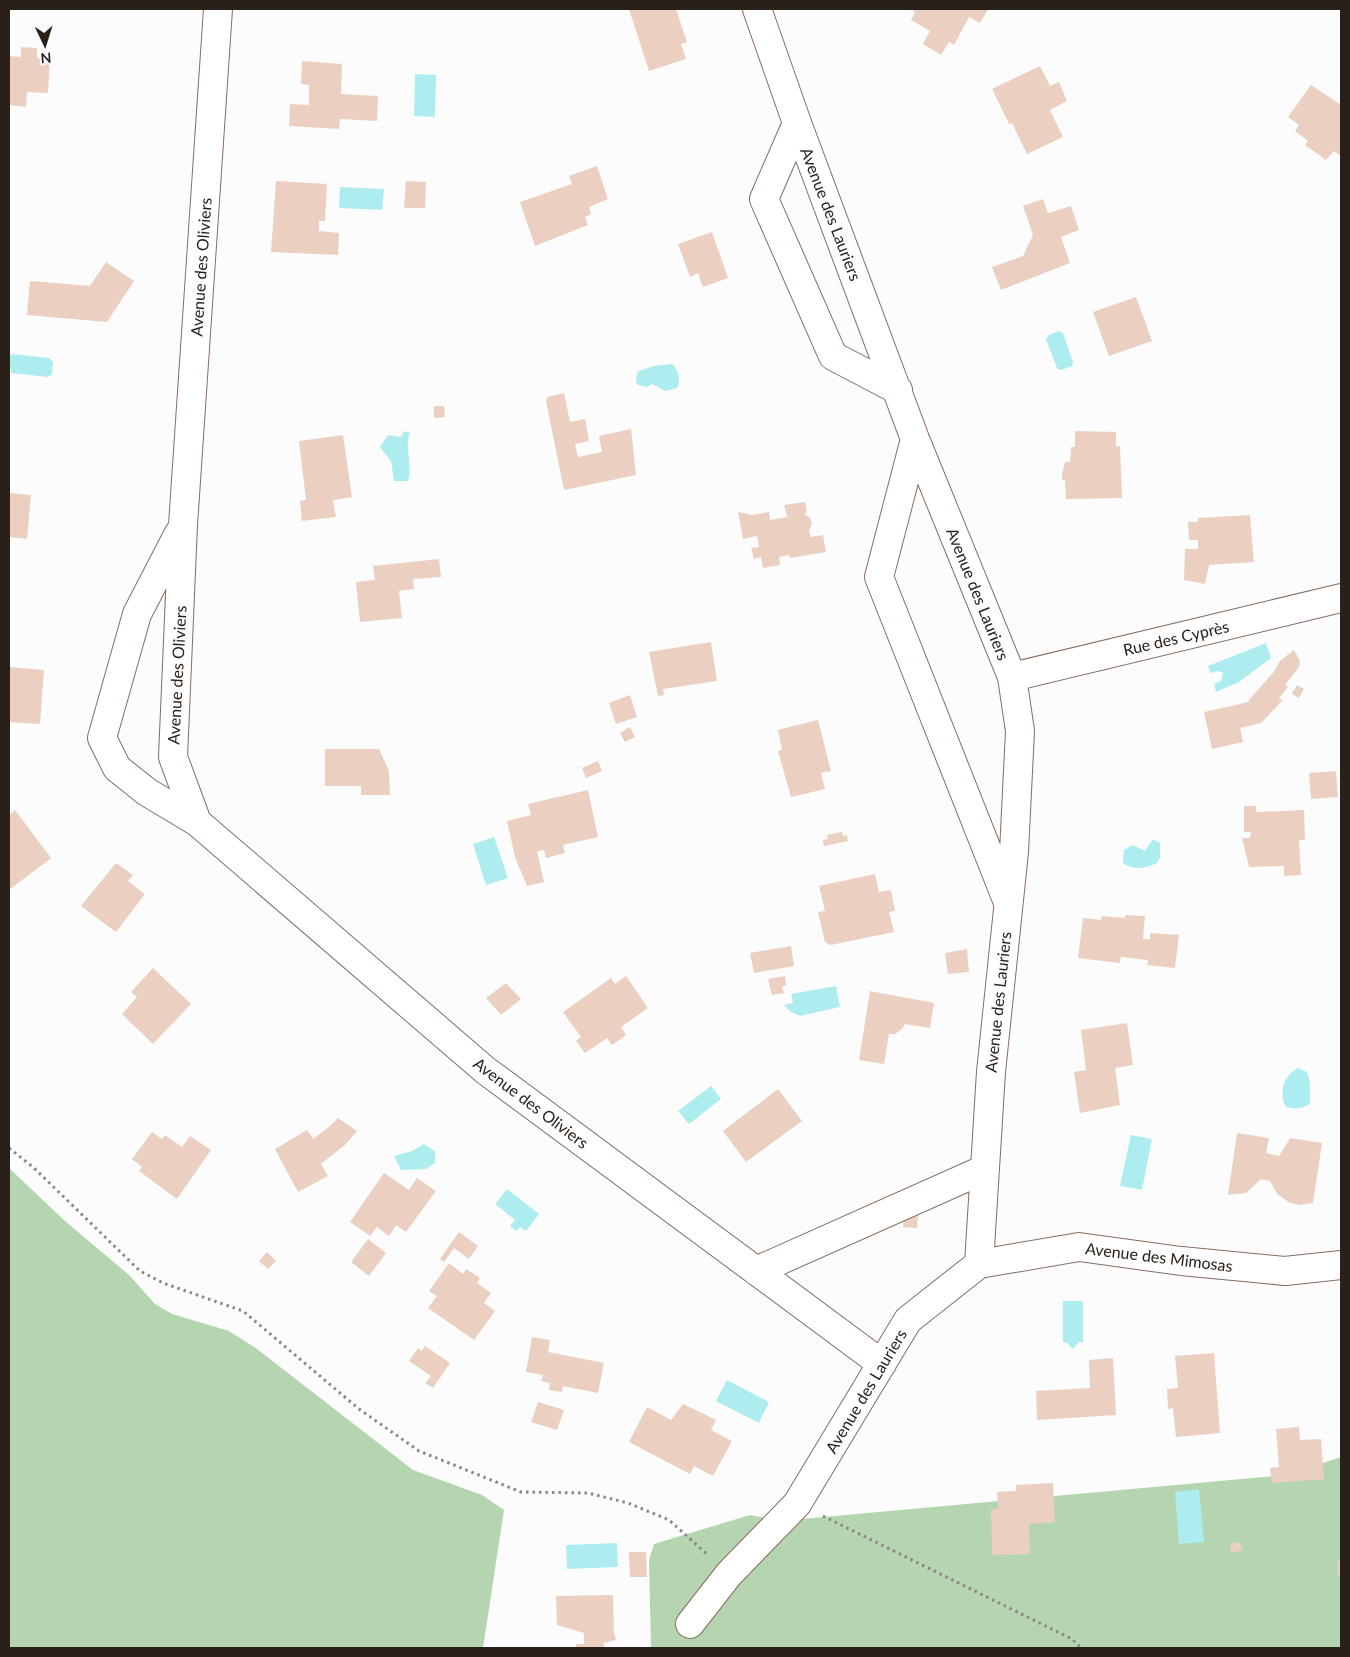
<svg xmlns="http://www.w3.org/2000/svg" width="1350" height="1657" viewBox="0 0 1350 1657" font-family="Lato,sans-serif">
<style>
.green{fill:#b5d4b0}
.water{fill:#adedf0}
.building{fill:#ebd0c1}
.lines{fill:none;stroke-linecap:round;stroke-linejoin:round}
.street-casing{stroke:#856e5f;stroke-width:30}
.path{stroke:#8b8682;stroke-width:3;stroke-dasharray:2.5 4;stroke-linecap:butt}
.street{stroke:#fff;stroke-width:28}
.labels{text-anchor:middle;stroke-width:4.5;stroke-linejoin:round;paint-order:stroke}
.street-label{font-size:16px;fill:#2a201a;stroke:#fbfcfb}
</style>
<rect width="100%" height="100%" fill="#fbfcfb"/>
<path class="green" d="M9,1168L65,1221L129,1275L155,1304L172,1314L229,1331L257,1349L413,1470L482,1495L504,1510L483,1648H9Z
M1341,1457V1648H651L649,1560L654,1544L750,1515L780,1521L1286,1475Z"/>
<path class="water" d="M415,74L436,75L435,117L414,116Z
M340,187L384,189L382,210L339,208Z
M1059,331L1063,333L1073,362L1072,366L1061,370L1057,368L1046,339L1049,335Z
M12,354L49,358L53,362L52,374L48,377L11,373L9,356Z
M672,364C679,370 681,380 677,388L665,391L652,384L647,387L638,385L636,382L637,372L653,366Z
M404,431L410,433C404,447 413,463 408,481H394L391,461L380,447L388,435L401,437Z
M1266,643L1271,658L1239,682L1216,692L1214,684L1221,681L1223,673L1218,671L1210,673L1208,666Z
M494,837L508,878L486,885L473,844Z
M1153,839L1160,843V858L1157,863C1147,868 1133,871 1123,863L1124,850L1133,845L1145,851Z
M836,986L840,1007L800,1016L791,1012L784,1005L793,1003L791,994Z
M1298,1068L1307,1072L1310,1082V1104C1301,1109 1296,1109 1286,1107C1278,1093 1284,1075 1298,1068Z
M711,1086L721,1099L689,1124L678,1111Z
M1131,1135L1152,1139L1142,1190L1120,1186Z
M424,1144L435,1151V1163L426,1169L401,1170L394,1156L412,1151Z
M507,1189L539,1214L526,1231L520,1227L516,1231L510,1226L515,1220L495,1204Z
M1063,1301H1083V1342H1079L1073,1349L1067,1343L1063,1342Z
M727,1380L769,1402L759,1423L716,1401Z
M1199,1489L1204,1542L1179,1544L1175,1492Z
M617,1543L618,1567L567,1569L566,1545Z"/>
<path class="building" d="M629,9H676L687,42L681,44L686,59L649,71Z
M910,9H988L980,23L969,17L954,45L949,42L941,55L923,44L930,31L911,20L915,12Z
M21,47L37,48V58L50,59L48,93L27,92L26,107L9,105V56L21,57Z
M302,61L342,64L341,94L378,96L377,121L340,119L339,129L289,126L290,104L309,105V85L301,84Z
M1040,66L1050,86L1059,82L1067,101L1050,110L1063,137L1027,154L1012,123L1009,124L992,89Z
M1311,85L1341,105V156L1334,151L1326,160L1305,145L1308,141L1295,131L1299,125L1288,117Z
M597,166L608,199L589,207L591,214L585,217L588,225L535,246L520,202L572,184L569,176Z
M276,181L327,184L325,221H319V231L339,233L338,255L271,252Z
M406,181L426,182L425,208H404Z
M1043,199L1048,213L1071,206L1079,230L1061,237L1070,263L1001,290L992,267L1023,256L1033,235L1023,206Z
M712,232L728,278L703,287L698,273L690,277L678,244Z
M106,262L134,281L107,322L27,315L30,281L90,286Z
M1136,297L1152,341L1109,356L1093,312Z
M564,393L570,422L585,419L589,441L575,444L578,457L602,452L599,436L631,429L636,475L564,490L546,401L548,397Z
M434,406H444L445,417L434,418Z
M1075,431L1116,432V447L1120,446L1122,498L1066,499L1065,480H1062V474L1065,462H1070L1071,447H1075Z
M343,435L352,497L333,500L336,517L302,521L300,501L306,500L299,441Z
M9,493L31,495L27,539L9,537Z
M805,502L807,513L804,514L810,518L812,523L809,531L811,537L823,535L826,552L790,558L789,555L779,557L780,565L763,568L761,557L754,559L751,548L759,547L757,536L743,539L738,512L752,515L769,512L770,520L787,517L784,505Z
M1250,515L1254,562L1209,565L1205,584L1184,580L1185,549H1198V540H1189L1188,522H1198V518Z
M439,559L441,577L413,579L414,589L399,591L402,618L360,622L356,582L375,580L373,566Z
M711,642L717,681L663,689L664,695L658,696L649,652Z
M1294,650L1300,661L1299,667L1285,685L1288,687L1279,698L1283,700L1261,723L1240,728L1243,742L1212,749L1204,712L1249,702L1248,701L1273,673L1280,661Z
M9,667L44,670L40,724L9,722Z
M1297,685L1304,689L1299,698L1292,694Z
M630,695L637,717L616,724L609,703Z
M818,720L831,771L821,773L825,789L791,797L778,751L782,750L778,730Z
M630,727L635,737L625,742L620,733Z
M325,749H379L389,771L390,795H361V786H325Z
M598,761L602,771L586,778L582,768Z
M1336,771L1338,797L1311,799L1309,773Z
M588,790L598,837L563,845L565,853L546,858L544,850L537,851L544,882L527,886L515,857L507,821L531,815L528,804Z
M1244,806H1256V812L1304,810L1305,840H1299L1301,875L1284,876V866L1249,867L1242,838H1250L1251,832H1244Z
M15,810L51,858L9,890V815Z
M842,832L843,836L847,835L848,841L824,846L823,840L828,839L827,835Z
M116,863L133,875L128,881L145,894L116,932L81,906Z
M875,874L879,892L891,890L895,911L889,912L894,932L831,945L825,942L818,912L825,911L819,886Z
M1125,915L1145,916L1143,939H1150V933L1179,935L1175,968L1147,965L1148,960L1121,957L1120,963L1078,958L1083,918L1101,920L1102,916L1125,918Z
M791,946L794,966L754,973L750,953Z
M967,949L969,972L948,974L945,953Z
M153,968L191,1004L153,1044L122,1014L137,997L131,992Z
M626,976L648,1008L621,1027L626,1035L612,1045L607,1038L585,1053L576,1041L581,1037L563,1012L611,978L615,984Z
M785,976L786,985L782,987L784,993L772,995L768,979Z
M506,983L521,999L501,1015L486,998Z
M870,991L934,1003L930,1028L905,1024L902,1029L895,1034H889L884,1064L859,1060Z
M1127,1023L1133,1065L1115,1068L1120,1105L1080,1113L1074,1072L1086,1070L1081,1030Z
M778,1089L802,1121L746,1162L723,1131Z
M338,1118L357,1131L346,1144L321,1164L328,1176L298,1192L275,1149L307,1130L313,1139L329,1127Z
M152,1132L162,1139L165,1135L182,1147L190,1136L211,1150L177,1199L139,1171L142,1167L132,1159Z
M1237,1133L1269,1138L1266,1153L1279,1156L1290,1138L1322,1143L1313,1203L1300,1205L1290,1203L1277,1194L1270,1181L1261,1179L1246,1193L1228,1195Z
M384,1173L409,1190L417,1178L436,1191L406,1232L396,1225L389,1236L377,1227L370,1236L350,1222Z
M904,1215L918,1216L917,1228L903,1227Z
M459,1232L478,1246L469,1259L454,1248L444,1262L440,1259Z
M368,1239L386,1253L369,1276L351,1262Z
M267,1252L276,1261L268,1269L259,1261Z
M449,1263L463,1274L466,1269L480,1278L477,1283L491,1293L484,1303L495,1311L474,1340L428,1308L437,1296L429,1291Z
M532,1337L550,1340L548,1352L604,1363L598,1393L563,1386L562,1392L549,1390L550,1383L541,1381L543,1375L526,1372Z
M425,1346L450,1363L433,1388L425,1383L431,1376L409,1361L418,1348L421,1351Z
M1214,1353L1220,1433L1176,1437L1173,1408L1168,1409L1167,1389L1178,1388L1175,1356Z
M1113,1358L1116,1415L1037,1420L1036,1391L1090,1388L1089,1360Z
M538,1402L564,1410L557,1430L531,1422Z
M683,1404L716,1420L711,1430L732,1441L713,1476L694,1466L690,1474L629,1442L647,1407L671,1420Z
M1299,1427L1300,1440L1321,1439L1324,1479L1272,1483L1270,1468L1279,1467L1276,1429Z
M1053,1483L1055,1522L1029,1524L1030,1554L992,1555L991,1509H998L997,1492L1016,1491V1485Z
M1240,1542L1242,1550L1231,1553L1230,1544Z
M629,1552H646L647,1577H630Z
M1338,1560H1341V1575H1337Z
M613,1595L614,1633L616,1640L604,1643V1648H576V1644H584V1633L557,1625L556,1596Z"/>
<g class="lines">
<g class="street-casing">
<path id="street" d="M218,9L183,525L173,757L197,822L485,1070L882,1364
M797,123L764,199L833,356L898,390
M915,439L879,577L1007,900
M179,533L137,614L102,738L117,768L147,792L197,822
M1012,677L1341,598
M979,1264L1079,1247L1181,1261L1285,1271L1341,1265
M756,1271L985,1169
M690,1624L729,1574L797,1504L908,1320L979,1264L991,1072L1014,852L1020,731L1012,677L915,439L797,123L757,9"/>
</g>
<path class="path" d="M9,1148L34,1168L140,1271L163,1283L243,1311L359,1409L419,1451L521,1492L588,1493L628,1503L669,1520L708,1555
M823,1516L1072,1639L1081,1648"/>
<use href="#street" class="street"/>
</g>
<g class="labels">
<g class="street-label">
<text transform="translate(831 214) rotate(69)" y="6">Avenue des Lauriers</text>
<text transform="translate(201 267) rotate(-86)" y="6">Avenue des Oliviers</text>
<text transform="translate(978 594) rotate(68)" y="6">Avenue des Lauriers</text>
<text transform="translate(1176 638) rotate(-13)" y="6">Rue des Cyprès</text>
<text transform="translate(177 675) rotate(-87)" y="6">Avenue des Oliviers</text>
<text transform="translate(998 1002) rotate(-84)" y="6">Avenue des Lauriers</text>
<text transform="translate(531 1103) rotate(37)" y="6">Avenue des Oliviers</text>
<text transform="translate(1159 1257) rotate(7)" y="6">Avenue des Mimosas</text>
<text transform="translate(866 1391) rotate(-59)" y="6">Avenue des Lauriers</text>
</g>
</g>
<rect width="1350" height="1657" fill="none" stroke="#2a201a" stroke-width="20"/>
<g transform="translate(45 45) rotate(176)" stroke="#fbfcfb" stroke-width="4" paint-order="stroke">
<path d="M0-4L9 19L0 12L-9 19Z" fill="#2a201a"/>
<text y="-8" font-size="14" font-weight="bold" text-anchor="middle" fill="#2a201a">N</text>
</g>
</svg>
